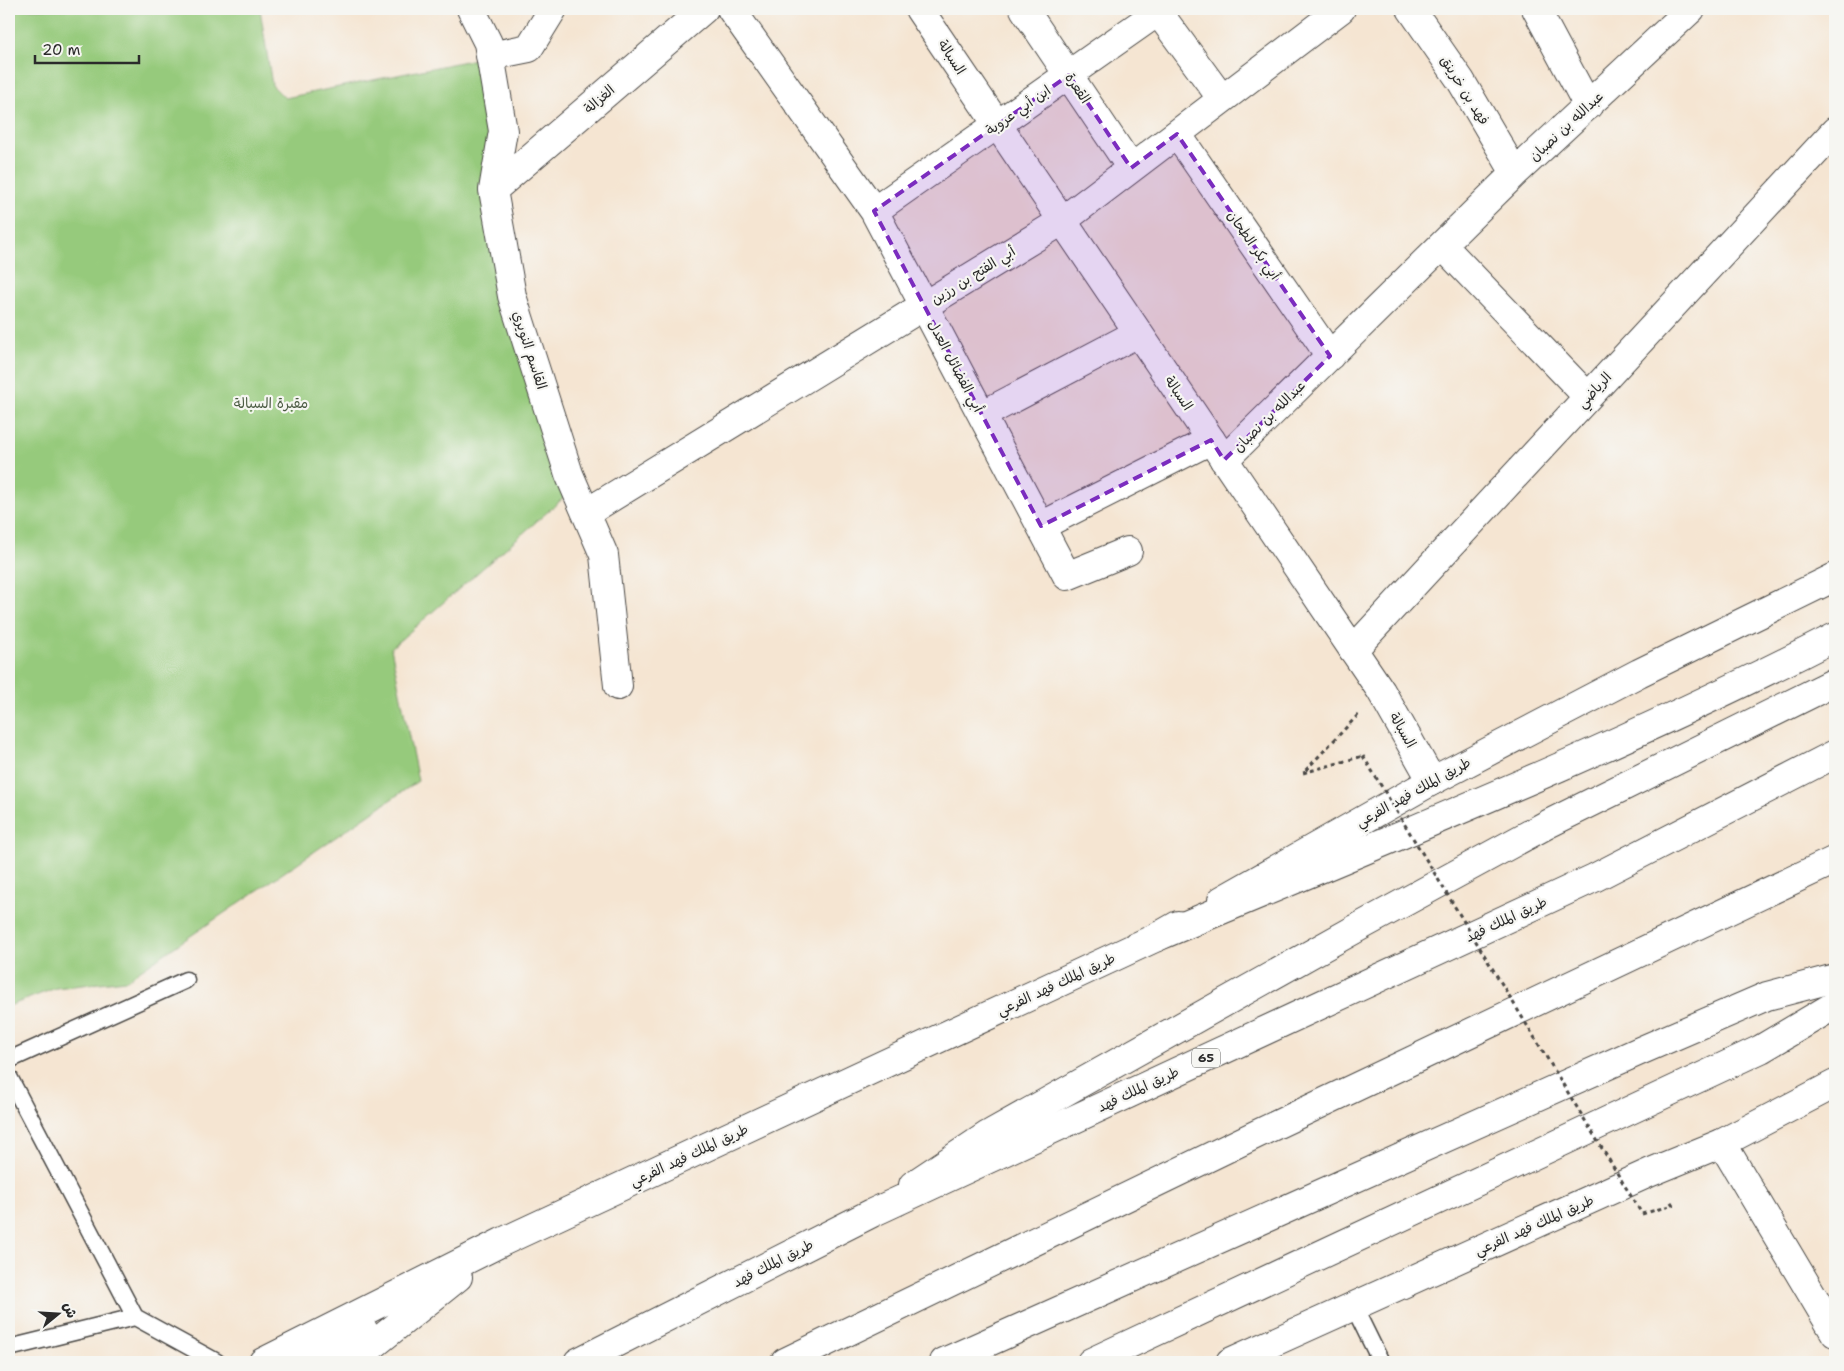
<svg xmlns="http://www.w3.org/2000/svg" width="1844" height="1371" viewBox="0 0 1844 1371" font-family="'Shantell Sans','Playpen Sans Arabic',sans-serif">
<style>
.green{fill:#96ca7b;stroke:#607a53}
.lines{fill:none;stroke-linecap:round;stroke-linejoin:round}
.service-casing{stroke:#494744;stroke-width:19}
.minor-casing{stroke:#494744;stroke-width:30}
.secondary-casing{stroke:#494744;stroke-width:30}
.primary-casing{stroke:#494744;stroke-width:30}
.trunk-casing{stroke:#494744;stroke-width:30}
.motorway-casing{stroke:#494744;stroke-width:30}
.path{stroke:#494744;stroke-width:3;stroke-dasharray:4 4;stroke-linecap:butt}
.service{stroke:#fff;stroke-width:16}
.minor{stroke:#fff;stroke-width:28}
.secondary{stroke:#fff;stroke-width:28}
.primary{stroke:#fff;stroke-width:28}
.trunk{stroke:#fff;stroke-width:28}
.motorway{stroke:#fff;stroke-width:28}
.path-bridge{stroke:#494744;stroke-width:3;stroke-dasharray:4 4;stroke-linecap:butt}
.marked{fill:#7b2cbf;fill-opacity:0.2;stroke:#7b2cbf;stroke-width:4;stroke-dasharray:10 6;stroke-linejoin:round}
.labels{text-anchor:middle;stroke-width:4.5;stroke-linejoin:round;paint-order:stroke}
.shield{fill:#f6f6f2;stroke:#686867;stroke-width:1}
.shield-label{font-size:12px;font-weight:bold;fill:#2b2b2b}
.street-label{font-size:14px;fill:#2b2b2b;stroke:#f6f6f2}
.park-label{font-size:14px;fill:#4b5b43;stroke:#f6f6f2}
</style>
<rect width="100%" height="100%" fill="#f6f6f2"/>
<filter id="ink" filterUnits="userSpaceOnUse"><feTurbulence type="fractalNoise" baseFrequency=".02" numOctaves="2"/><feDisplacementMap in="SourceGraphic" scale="10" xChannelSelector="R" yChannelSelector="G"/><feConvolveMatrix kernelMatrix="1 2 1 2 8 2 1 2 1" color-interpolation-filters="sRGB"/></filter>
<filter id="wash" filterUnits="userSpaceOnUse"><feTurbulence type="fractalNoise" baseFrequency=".0096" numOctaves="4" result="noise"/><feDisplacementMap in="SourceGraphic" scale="20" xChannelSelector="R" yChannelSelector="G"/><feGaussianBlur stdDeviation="1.12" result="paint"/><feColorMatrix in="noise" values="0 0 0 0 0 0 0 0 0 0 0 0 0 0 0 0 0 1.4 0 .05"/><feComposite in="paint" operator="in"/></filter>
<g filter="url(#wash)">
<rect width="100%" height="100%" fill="#f5e5d2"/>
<path class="green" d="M9,9H260L272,85L285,98L490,56L493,190L575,488L391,648L418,781L126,980L56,988L9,1006Z"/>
</g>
<g filter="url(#ink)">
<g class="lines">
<g class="service-casing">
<path id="service" d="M9,1060L186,980
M9,1077L135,1317L9,1348
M1354,1307L1381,1362
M135,1317L217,1362"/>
</g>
<g class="minor-casing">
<path id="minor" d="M471,9L488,43L503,131L493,190L512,296L569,474L604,555L618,686
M731,9L874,211L1067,576L1128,551
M1024,9L1131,168
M1156,9L1222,99
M1411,9L1461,81L1515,173
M1536,9L1588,106
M490,56L529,48L553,9
M1177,134L1330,356
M493,190L704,9
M874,211L1162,9
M1442,245L1588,397
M982,415L1138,333
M1224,460L1515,173L1691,9
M586,513L1062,221L1341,9
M1041,526L1211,440
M1353,650L1835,131
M1722,1143L1835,1333"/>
</g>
<g class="secondary-casing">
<path id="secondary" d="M919,9L1381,691L1432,781"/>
</g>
<g class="primary-casing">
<path id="primary" d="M1222,900L1432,781L1639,673L1835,577
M913,1185L988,1135L1359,927L1548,824L1835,682
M263,1362L502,1242L1157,937L1178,925
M311,1362L363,1329
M352,1362L458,1277
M1091,1362L1761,1049L1835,1005
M1230,1362L1651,1172L1722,1143L1835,1084"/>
</g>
<g class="trunk-casing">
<path id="trunk" d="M944,1362L1642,1050L1767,996L1835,978"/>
</g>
<g class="motorway-casing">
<path id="motorway" d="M1157,937C1385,841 1615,750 1835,637
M578,1362L872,1213L1594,878L1835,754
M785,1362L1259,1133L1835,860"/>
</g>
<path class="path" d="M1358,715L1303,773L1363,756
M1642,1214L1673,1205L1669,1199"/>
<use href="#service" class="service"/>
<use href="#minor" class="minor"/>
<use href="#secondary" class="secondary"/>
<use href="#primary" class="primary"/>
<use href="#trunk" class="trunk"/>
<use href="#motorway" class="motorway"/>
<path class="path-bridge" d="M1363,756L1642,1214"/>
</g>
</g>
<path class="marked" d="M1069,75L1131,168L1177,134L1330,356L1224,460L1211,440L1041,526L874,211Z"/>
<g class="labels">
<rect class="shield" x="1192" y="1048.5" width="28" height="19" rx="4"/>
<g class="shield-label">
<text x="1206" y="1062">65</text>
</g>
<g class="street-label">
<text transform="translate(952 57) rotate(57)" y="5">السبالة</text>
<text transform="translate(1078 88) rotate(56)" y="5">القعرة</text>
<text transform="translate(1465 90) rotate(58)" y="5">فهد بن خرينق</text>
<text transform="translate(599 99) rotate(-41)" y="5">الغزالة</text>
<text transform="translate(1018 110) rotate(-35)" y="5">ابن أبي عروبة</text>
<text transform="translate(1566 126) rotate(-43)" y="5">عبدالله بن نصبان</text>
<text transform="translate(1254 245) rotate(55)" y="5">أبي بكر الطحان</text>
<text transform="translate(973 275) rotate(-32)" y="5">أبي الفتح بن رزين</text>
<text transform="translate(530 350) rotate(72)" y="5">القاسم النويري</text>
<text transform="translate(956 366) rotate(62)" y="5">أبي الفضائل العدل</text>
<text transform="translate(1594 390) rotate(-47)" y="5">الرياضي</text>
<text transform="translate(1179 393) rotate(56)" y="5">السبالة</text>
<text transform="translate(1269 416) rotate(-45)" y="5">عبدالله بن نصبان</text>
<text transform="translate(1403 730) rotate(60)" y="5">السبالة</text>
<text transform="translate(1413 792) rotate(-29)" y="5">طريق الملك فهد الفرعي</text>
<text transform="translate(1506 919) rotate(-25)" y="5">طريق الملك فهد</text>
<text transform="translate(1056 984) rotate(-25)" y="5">طريق الملك فهد الفرعي</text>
<text transform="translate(1138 1089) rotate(-25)" y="5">طريق الملك فهد</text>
<text transform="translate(689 1155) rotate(-25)" y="5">طريق الملك فهد الفرعي</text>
<text transform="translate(1534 1225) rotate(-24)" y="5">طريق الملك فهد الفرعي</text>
<text transform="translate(773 1263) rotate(-27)" y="5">طريق الملك فهد</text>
</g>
<g class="park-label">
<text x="271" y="408">مقبرة السبالة</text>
</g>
</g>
<rect width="1844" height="1371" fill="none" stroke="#f6f6f2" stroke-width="30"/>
<g transform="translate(58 1314) rotate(72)" stroke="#f6f6f2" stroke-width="4" paint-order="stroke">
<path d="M0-4L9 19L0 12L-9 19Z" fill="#2b2b2b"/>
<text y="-8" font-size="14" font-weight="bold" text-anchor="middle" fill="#2b2b2b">ش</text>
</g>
<path d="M35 55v8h104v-8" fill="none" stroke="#2b2b2b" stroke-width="2.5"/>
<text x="42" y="55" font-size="15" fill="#2b2b2b" stroke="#f6f6f2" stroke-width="4" paint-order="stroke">20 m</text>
</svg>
